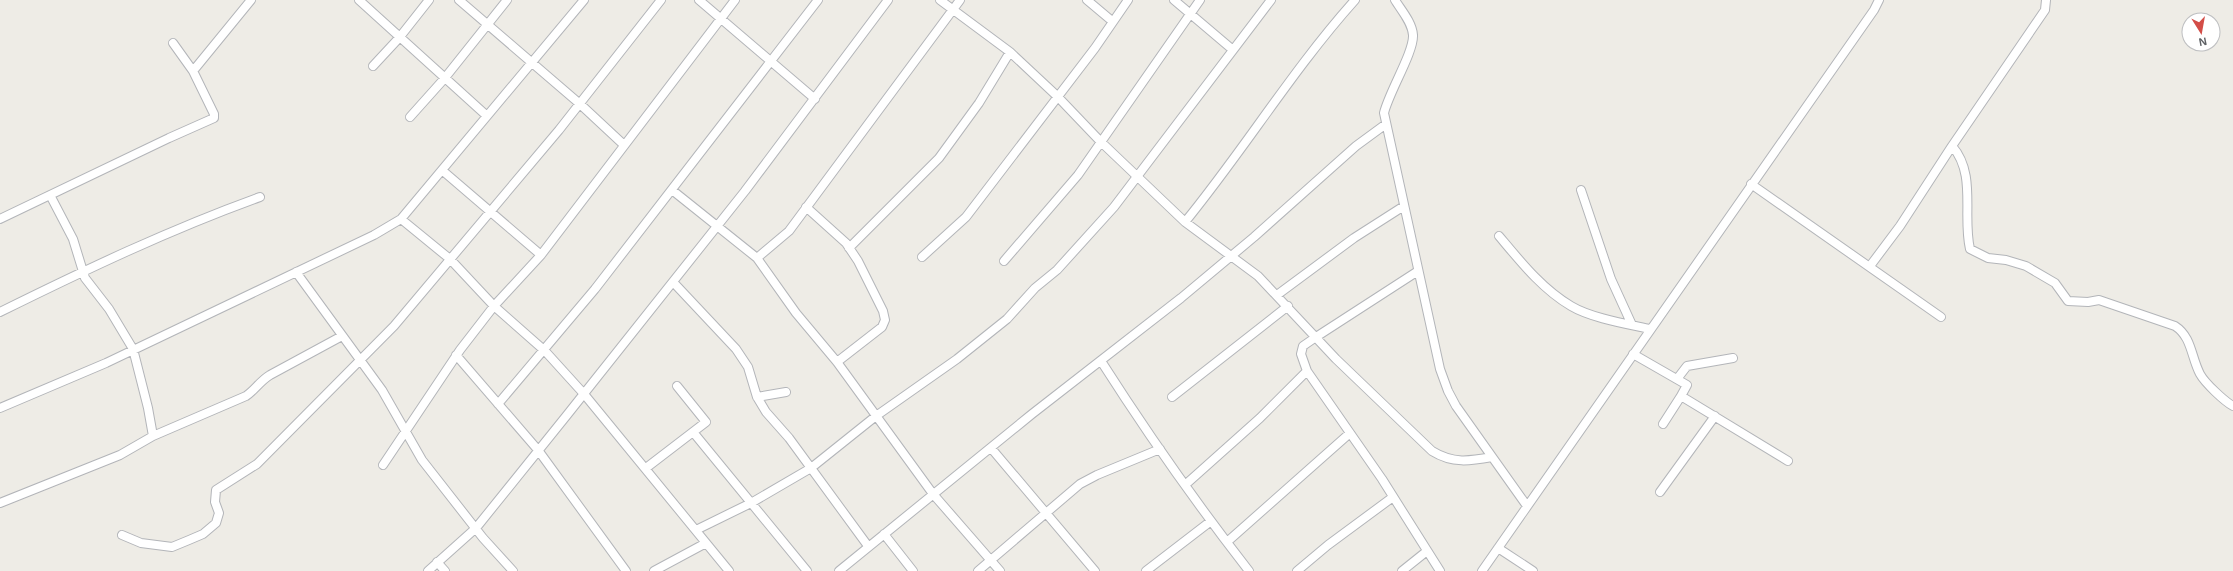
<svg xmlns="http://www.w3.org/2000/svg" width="2233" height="571" viewBox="0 0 2233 571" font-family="Arial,sans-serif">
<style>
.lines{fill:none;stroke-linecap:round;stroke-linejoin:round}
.minor-casing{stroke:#b3b5b9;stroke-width:10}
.minor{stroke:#fff;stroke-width:8}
</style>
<rect width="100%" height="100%" fill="#eeece6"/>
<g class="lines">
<g class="minor-casing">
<path id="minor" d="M359,0L487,116
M459,0L580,104L624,145
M699,0L815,99
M940,0L1010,52L1057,96L1100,141L1185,222L1258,276L1336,359L1432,451C1453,464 1470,461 1492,457
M1087,0L1112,21
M1174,0L1233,50
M1395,0C1401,10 1412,22 1413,35C1414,52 1389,92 1384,113L1440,369L1448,391L1456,406L1527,506
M373,66L399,38L429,0
M193,71L251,0
M410,117L444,79L507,0
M1952,146C1977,174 1962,216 1970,249L1988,258L2006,260L2026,266L2055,283L2068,301L2088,302L2099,300L2175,326C2192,337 2191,357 2200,374C2205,383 2224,401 2233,406
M443,171L541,255
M1751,184L1941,317
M672,190L757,258L796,313L837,362L933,494L1000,571
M1581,190L1611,279L1632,325
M50,195L73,239L85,278L109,309L133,349L148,408L153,436
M806,207L846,243L858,261L883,311L885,320L882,327L837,362
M0,219L169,138L214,118V114L193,71L173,43
M401,219L450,259L494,306L545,351L584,394L729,571
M1185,222C1244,150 1293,69 1355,0
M1499,236C1520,261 1542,289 1571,306C1591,318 1627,324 1650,329
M849,248L939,158L979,103L1010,52
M922,257L966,217L1095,48L1128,0
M757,258L789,231L960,0
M1004,261L1078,175L1200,0
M1870,266L1900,226L1952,146L2045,10L2046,0
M1418,271L1316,337L1303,346L1301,354L1307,371L1382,479L1440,571
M296,272L382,390L422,460L483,538L513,571
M673,282L736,349L748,367L757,397L766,412L789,438L868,546
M1277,295L1354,238L1404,206
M0,312C85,270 171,229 260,197
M1633,354L1687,385L1681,396L1788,461
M456,355L538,450L626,571
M1101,361C1147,433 1196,503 1249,571
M1677,379L1687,366L1733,358
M757,397L786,392
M1172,397L1288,306
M498,404L595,289L818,0
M0,408L106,363L374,235L401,219L584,0
M1663,424L1681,396
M693,432L807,571
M991,448L1095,571
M383,465L460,350L494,306L541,255L735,0
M646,468L706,422L677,386
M1185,485L1260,418L1307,371
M1660,492L1715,416
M0,503L120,455L153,436L246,396C255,390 260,381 270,375L342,336
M696,530L751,503L811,468L876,416L957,359L1007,319L1035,288L1057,270L1114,207L1271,0
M884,534L913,571
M122,535L141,543L172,547L189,540L203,534L216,523L219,513L215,502L216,490L257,464L394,326L559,130L661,0
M1227,542L1350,433
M1498,548L1533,571
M437,562L445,571
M428,571L476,528L567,415L745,191L888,0
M654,571L706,543
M839,571L1032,414L1181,298L1254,237L1356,146L1386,124
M978,571L1080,484L1097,475L1160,449
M1146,571L1211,521
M1297,571L1328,545L1393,497
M1402,571L1427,551
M1482,571L1874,10L1879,0"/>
</g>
<use href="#minor" class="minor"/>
</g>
<g transform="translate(2201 32) rotate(169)"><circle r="19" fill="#ffffff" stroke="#bebfc1"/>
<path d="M0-3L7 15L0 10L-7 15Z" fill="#d34d47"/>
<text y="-6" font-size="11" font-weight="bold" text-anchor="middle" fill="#5d6064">N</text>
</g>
</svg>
